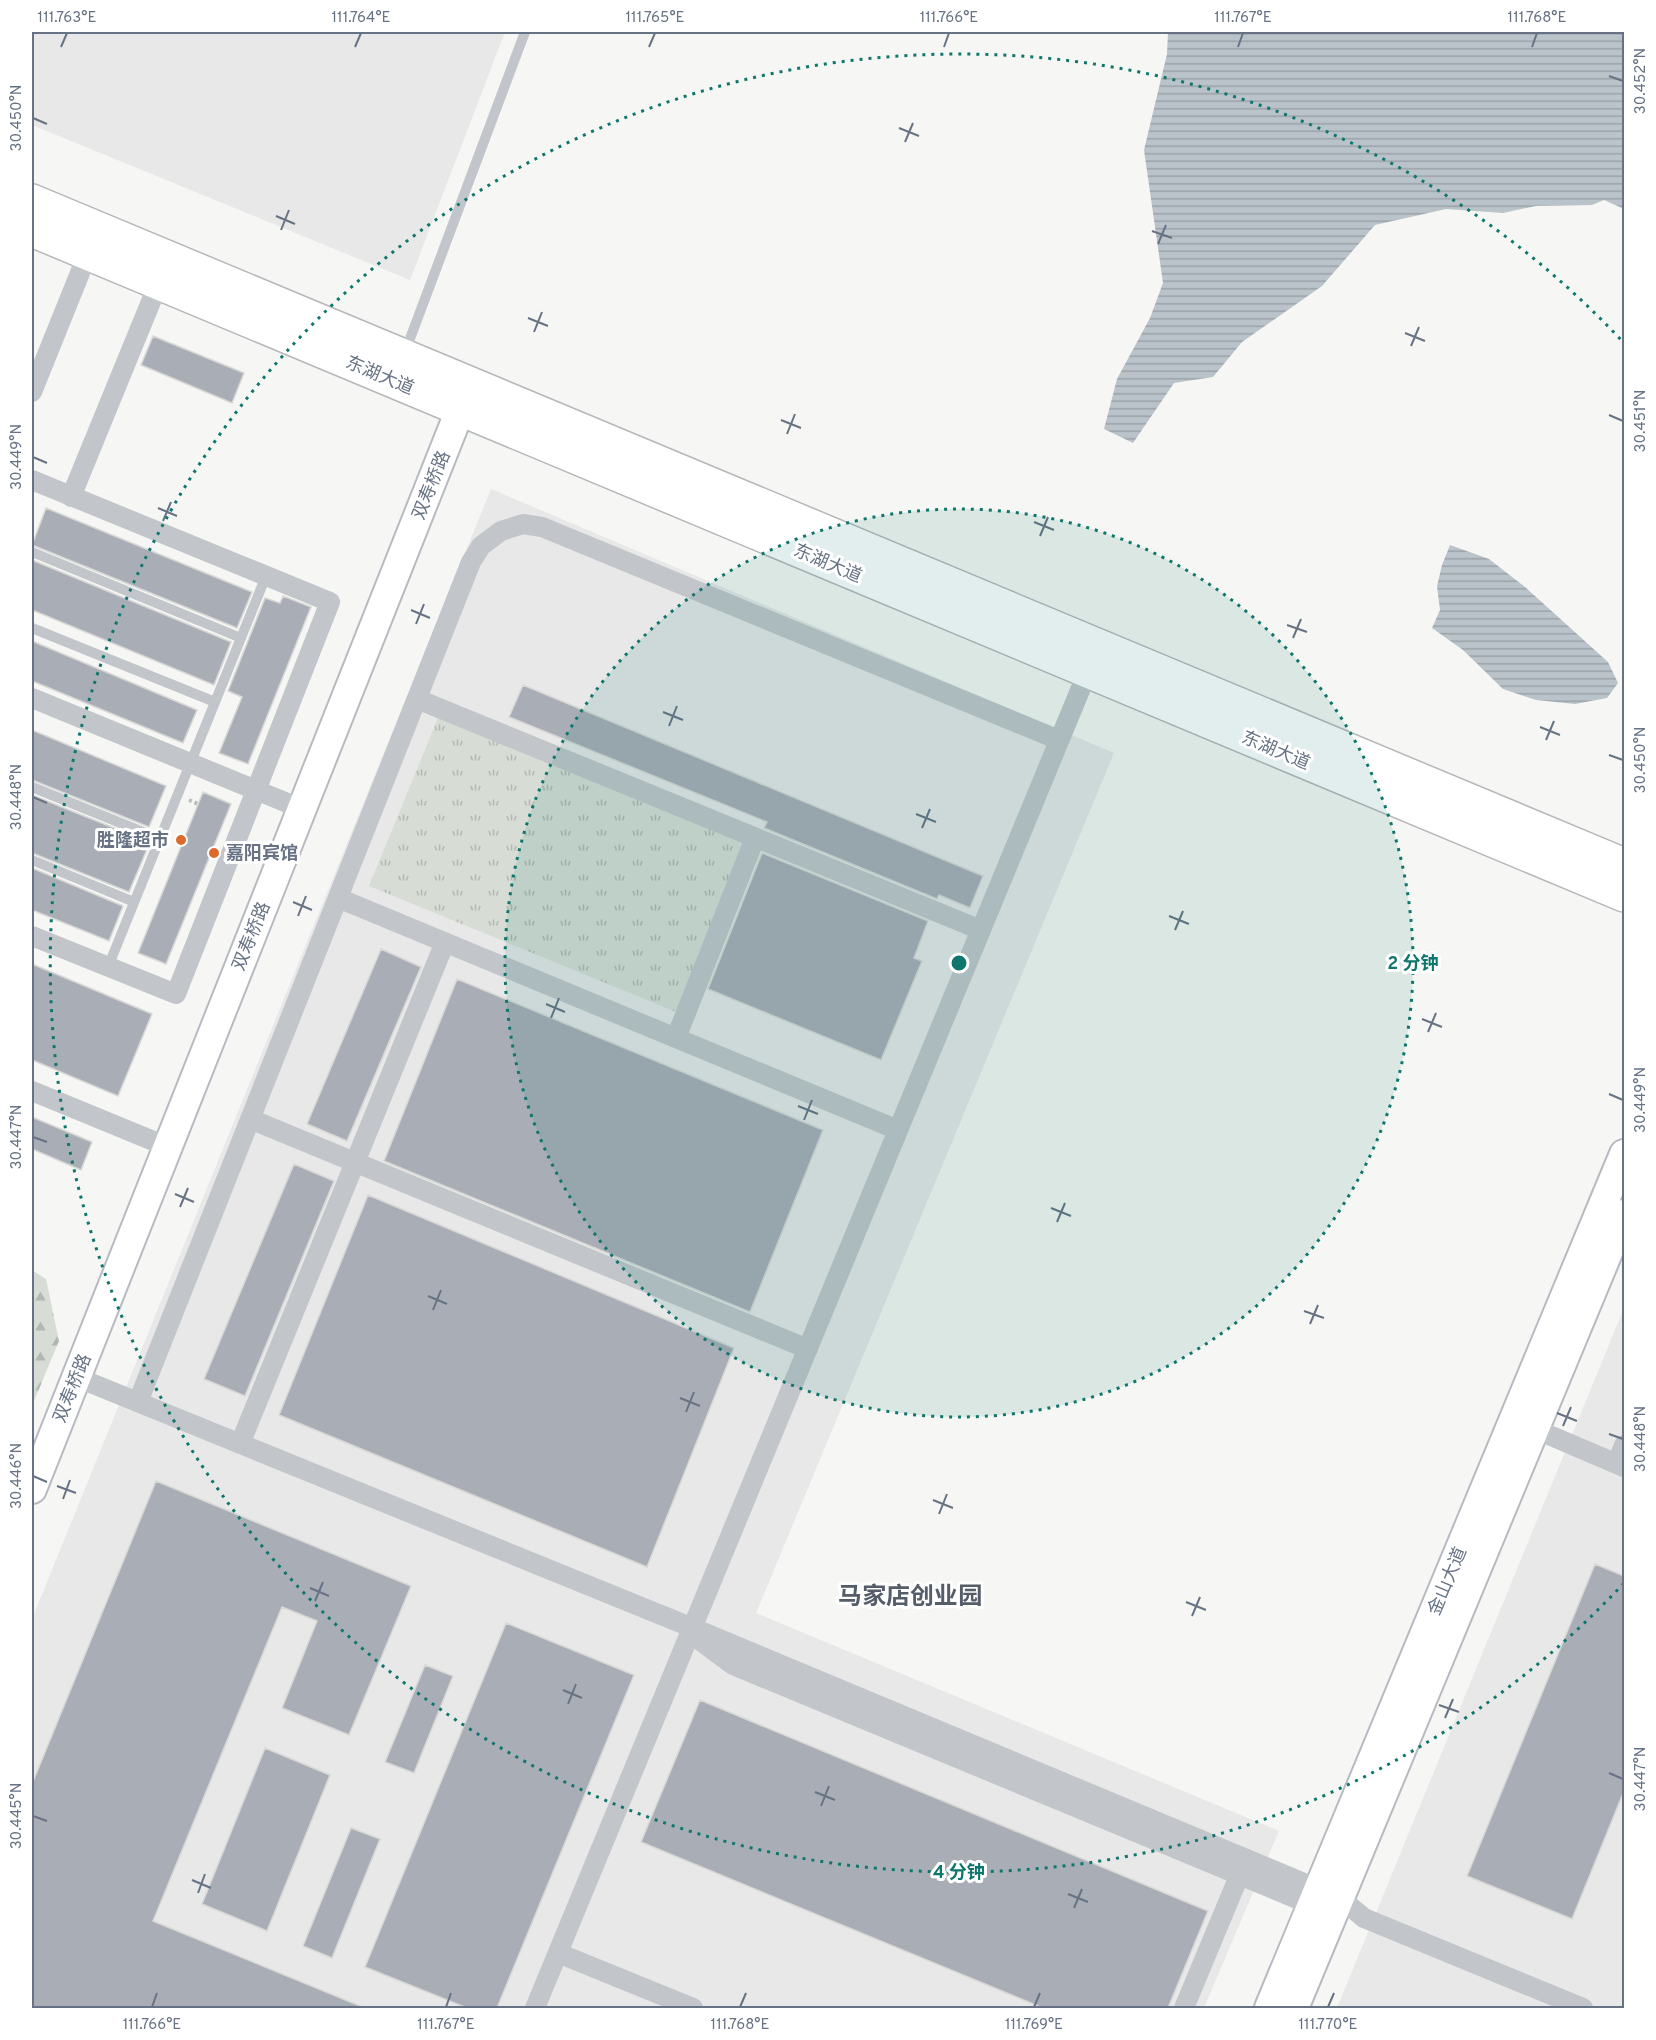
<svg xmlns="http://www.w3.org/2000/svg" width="1656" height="2040" viewBox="0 0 1656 2040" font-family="Overpass,'Noto Sans SC',sans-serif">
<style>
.built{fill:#e7e8e7}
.grass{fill:url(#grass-tufts)}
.forest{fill:url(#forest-firs)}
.water{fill:url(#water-rules)}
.building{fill:#a9aeb6;stroke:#d8d8d6;stroke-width:1.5}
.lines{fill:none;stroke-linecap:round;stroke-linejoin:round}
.secondary-casing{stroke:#b7bac0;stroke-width:32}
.highway-casing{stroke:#b5b8bb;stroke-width:36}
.path{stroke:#babcbf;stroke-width:4;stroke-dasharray:3 3;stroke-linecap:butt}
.lane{stroke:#c2c5c9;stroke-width:10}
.street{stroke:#c2c5c9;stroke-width:20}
.secondary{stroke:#fff;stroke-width:28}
.highway{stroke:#fff;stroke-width:33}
.ticks{fill:none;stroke:#677384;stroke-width:2}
.ring{fill:none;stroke:#0f766e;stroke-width:3;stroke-dasharray:3 6}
.poi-dot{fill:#dd6a2d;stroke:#fff;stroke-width:2}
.labels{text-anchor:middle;stroke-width:6;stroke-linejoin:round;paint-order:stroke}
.street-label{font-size:18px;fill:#677384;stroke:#fff}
.poi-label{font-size:18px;font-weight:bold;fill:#677384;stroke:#fff;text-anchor:end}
.district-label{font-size:24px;font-weight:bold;fill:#545d69;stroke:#fff}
.centre{fill:#0f766e;stroke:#fff;stroke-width:3}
.ring-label{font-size:18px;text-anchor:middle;font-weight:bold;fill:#0f766e;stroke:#fff;stroke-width:6;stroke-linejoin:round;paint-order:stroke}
.neatline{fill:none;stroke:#677384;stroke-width:2}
.ticks-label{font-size:15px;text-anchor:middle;fill:#677384}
</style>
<defs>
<pattern id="grass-tufts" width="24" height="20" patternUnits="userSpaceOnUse" patternTransform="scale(1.5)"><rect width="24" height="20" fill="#d7ddd5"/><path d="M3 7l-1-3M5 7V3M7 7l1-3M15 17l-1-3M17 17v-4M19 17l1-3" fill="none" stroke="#b2b8b2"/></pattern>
<pattern id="forest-firs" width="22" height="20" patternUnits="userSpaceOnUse" patternTransform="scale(1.5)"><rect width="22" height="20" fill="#d7ddd5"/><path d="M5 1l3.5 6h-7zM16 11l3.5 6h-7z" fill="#b2b8b2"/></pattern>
<pattern id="water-rules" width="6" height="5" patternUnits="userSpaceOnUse" patternTransform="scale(1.5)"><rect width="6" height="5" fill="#bac3c9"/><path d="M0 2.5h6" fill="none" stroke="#9ba3a9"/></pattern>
</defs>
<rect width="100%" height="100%" fill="#f6f7f4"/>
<path class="built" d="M32,32H505L410,280L32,125Z
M491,489L1114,753L756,1613L1279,1831L1204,2008H32V1619Z
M1624,1308V2008H1337Z"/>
<path class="grass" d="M438,718L745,844L676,1012L369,886Z"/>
<path class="forest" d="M32,1270L46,1279L59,1341L32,1406Z"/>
<path class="water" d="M1168,32H1624V209L1604,200L1592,205L1536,206L1503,213L1446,209L1375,225L1322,286L1242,342L1213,377L1174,383L1133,443L1104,429L1117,379L1150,318L1163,283L1144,150L1167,54Z
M1450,545L1489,559L1525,587L1608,662L1618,683L1607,698L1575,704L1536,700L1503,689L1463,650L1432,628L1440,610L1437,586L1442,565Z"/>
<path class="building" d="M153,336L244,373L232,403L141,365Z
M46,508L252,592L237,628L32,545Z
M32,560L231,642L214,685L32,610Z
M283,596L311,607L248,764L219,753L242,697L228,691L265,598L280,603Z
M32,641L197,710L183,743L32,681Z
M523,685L983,876L970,908L939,895L937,899L764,828L767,822L509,717Z
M32,730L166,786L149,827L32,780Z
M203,792L231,804L166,964L138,953Z
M32,795L144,840L142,845L148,847L129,892L32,853Z
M762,853L928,921L914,958L922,961L881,1060L708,989Z
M32,868L123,906L109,941L32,910Z
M381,949L421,967L347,1141L307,1124Z
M32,964L152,1014L118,1096L32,1060Z
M457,979L823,1130L750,1312L384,1161Z
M32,1117L92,1142L81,1170L32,1149Z
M294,1164L334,1181L245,1396L204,1379Z
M368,1195L734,1348L647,1567L279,1415Z
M156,1481L411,1586L349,1735L282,1708L317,1621L282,1607L153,1921L365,2008H32V1784Z
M1595,1564L1624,1576V1791L1572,1919L1467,1876Z
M506,1623L634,1675L497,2008H467L365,1967Z
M425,1665L453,1676L414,1773L385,1762Z
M700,1700L1208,1911L1168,2008H1043L641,1842Z
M265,1748L330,1775L267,1931L202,1904Z
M351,1828L380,1839L332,1958L303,1946Z"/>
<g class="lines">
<g class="secondary-casing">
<path id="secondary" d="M32,1489L468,390
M1269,2008L1624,1154
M1294,2008L1624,1214"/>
</g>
<g class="highway-casing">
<path id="highway" d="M32,201L1624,865
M32,230L1624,895"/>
</g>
<path class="path" d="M189,800L198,804"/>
<path class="lane" d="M405,352L525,32
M32,552L241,638
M32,628L215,702
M32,787L160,839
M32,860L134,902
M108,967L266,576"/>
<path class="street" d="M32,392L88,253
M32,480L330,602L176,994L32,936
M71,497L159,282
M32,698L302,809
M417,699L981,930
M338,898L898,1130
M676,1038L755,838
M32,1091L168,1147
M250,1119L808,1349
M76,1377L693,1628L1340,1898L1364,1918L1583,2008
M138,1402L471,562L481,546L501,531L523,524L542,527L1059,740
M1535,1429L1624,1467
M240,1444L445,942
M1617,1463L1624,1445
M694,1636L733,1665L1324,1910
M558,1953L693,2008
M535,2008L1088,671
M1184,2008L1244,1864"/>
<use href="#secondary" class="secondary"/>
<use href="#highway" class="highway"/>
</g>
<path class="ticks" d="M61,47L67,33M355,47L361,33M649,47L655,33M944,47L949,33M1238,47L1243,33M1532,47L1537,33M1609,76L1623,81M33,118L47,124M899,128L919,136M905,142L913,123M276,216L295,224M281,230L289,210M1152,231L1172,238M1158,244L1166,225M528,318L548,326M534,332L542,312M1405,333L1425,341M1411,346L1419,327M1609,415L1623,421M781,420L801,428M787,434L795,414M33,457L47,463M158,508L177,516M163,521L171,502M1034,522L1054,530M1040,536L1048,517M411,610L430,618M416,624L424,604M1287,625L1307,632M1293,638L1301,619M663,712L683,720M669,726L677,706M1540,727L1560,735M1546,740L1554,721M1609,755L1623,760M33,797L47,803M916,814L936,822M922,828L930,809M293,902L312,910M298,916L306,896M1169,916L1189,924M1175,930L1183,911M546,1004L565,1012M551,1018L559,998M1422,1019L1442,1027M1428,1032L1436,1013M1609,1094L1623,1100M798,1106L818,1114M804,1120L812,1100M33,1137L47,1142M175,1194L194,1202M180,1207L188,1188M1051,1208L1071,1216M1057,1222L1065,1203M428,1296L447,1304M433,1310L441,1290M1304,1311L1324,1318M1310,1324L1318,1305M680,1398L700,1406M686,1412L694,1392M1557,1413L1577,1421M1563,1426L1571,1407M1609,1434L1623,1439M33,1476L47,1482M57,1486L76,1493M63,1499L70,1480M933,1500L953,1508M939,1514L947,1494M310,1588L329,1596M315,1601L323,1582M1186,1602L1206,1610M1192,1616L1200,1597M563,1690L582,1698M568,1704L576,1684M1439,1705L1459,1712M1445,1718L1453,1699M1609,1773L1623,1779M815,1792L835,1800M821,1806L829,1786M33,1816L47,1821M192,1880L211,1888M198,1893L205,1874M1068,1894L1088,1902M1074,1908L1082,1889M152,2007L157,1993M446,2007L451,1993M740,2007L746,1993M1034,2007L1040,1993M1328,2007L1334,1993"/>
<circle cx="959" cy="963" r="454" fill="#0f766e" fill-opacity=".12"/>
<g class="ring">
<circle cx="959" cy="963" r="454"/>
<path d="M1624 1583A909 909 0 1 1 1624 343"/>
</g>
<g class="poi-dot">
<circle cx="181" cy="840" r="6"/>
<circle cx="214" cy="853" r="6"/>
</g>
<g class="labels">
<g class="street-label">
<text transform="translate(380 375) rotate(23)" y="6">东湖大道</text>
<text transform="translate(431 485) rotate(-68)" y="6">双寿桥路</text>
<text transform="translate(828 563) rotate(23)" y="6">东湖大道</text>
<text transform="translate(1276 750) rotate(23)" y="6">东湖大道</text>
<text transform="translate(251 936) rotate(-68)" y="6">双寿桥路</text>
<text transform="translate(72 1388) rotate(-68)" y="6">双寿桥路</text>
<text transform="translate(1447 1581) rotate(-67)" y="6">金山大道</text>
</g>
<g class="poi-label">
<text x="169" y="846">胜隆超市</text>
<text x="226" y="859" text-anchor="start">嘉阳宾馆</text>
</g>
<g class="district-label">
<text x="910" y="1604">马家店创业园</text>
</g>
</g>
<circle cx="959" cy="963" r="9" class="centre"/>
<g class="ring-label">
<text x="1413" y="969">2 分钟</text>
<text x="959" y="1878">4 分钟</text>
</g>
<rect width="1656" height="2040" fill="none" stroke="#ffffff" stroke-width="66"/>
<rect x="33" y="33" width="1590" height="1974" class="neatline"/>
<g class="ticks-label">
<text x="67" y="22">111.763°E</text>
<text x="361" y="22">111.764°E</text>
<text x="655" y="22">111.765°E</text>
<text x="949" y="22">111.766°E</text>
<text x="1243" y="22">111.767°E</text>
<text x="1537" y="22">111.768°E</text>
<text transform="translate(1640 81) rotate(-90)" y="5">30.452°N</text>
<text transform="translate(16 118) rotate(-90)" y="5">30.450°N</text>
<text transform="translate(1640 421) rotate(-90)" y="5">30.451°N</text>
<text transform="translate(16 457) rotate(-90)" y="5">30.449°N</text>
<text transform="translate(1640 760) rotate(-90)" y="5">30.450°N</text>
<text transform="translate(16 797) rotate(-90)" y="5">30.448°N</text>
<text transform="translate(1640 1100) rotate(-90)" y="5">30.449°N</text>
<text transform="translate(16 1137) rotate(-90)" y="5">30.447°N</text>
<text transform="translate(1640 1439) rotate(-90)" y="5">30.448°N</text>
<text transform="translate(16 1476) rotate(-90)" y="5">30.446°N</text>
<text transform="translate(1640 1779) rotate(-90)" y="5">30.447°N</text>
<text transform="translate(16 1816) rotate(-90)" y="5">30.445°N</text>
<text x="152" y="2029">111.766°E</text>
<text x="446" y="2029">111.767°E</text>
<text x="740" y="2029">111.768°E</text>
<text x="1034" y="2029">111.769°E</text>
<text x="1328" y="2029">111.770°E</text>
</g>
</svg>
